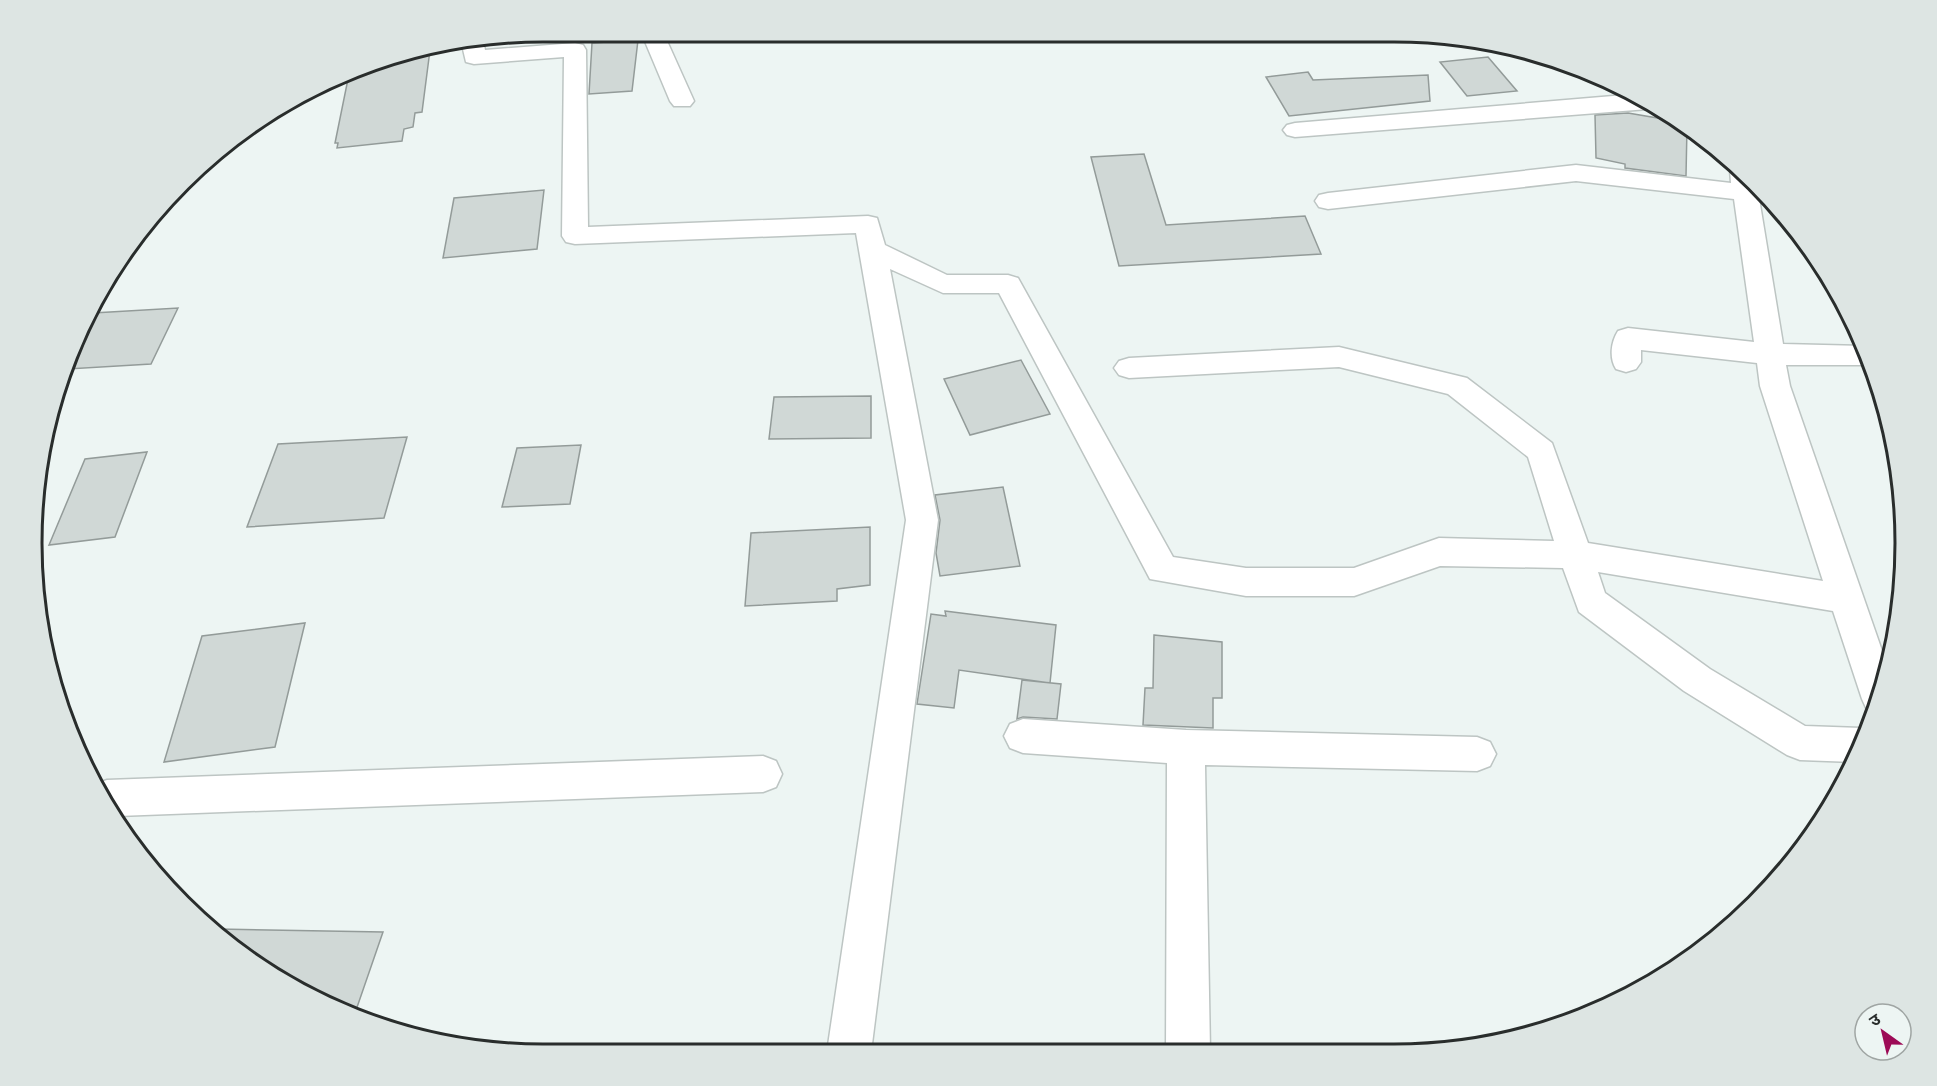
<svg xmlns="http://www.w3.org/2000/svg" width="1937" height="1086" viewBox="0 0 1937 1086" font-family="'Space Grotesk','Noto Sans Devanagari',sans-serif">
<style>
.building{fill:#d0d8d6;stroke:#939b99;stroke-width:1.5}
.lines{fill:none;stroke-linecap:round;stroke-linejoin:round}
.minor-casing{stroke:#bdc5c3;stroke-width:3}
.minor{fill:#fff;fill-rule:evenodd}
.rim{fill:none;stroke:#292d2c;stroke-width:3}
</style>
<rect width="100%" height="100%" fill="#edf5f3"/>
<path class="building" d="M638,40L632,91L589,94L592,43Z
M430,50L422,112L415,113L413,127L404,129L402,141L337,148L338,143H335L349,74L379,59Z
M1488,57L1517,91L1467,96L1440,62Z
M1308,72L1313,80L1428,75L1430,101L1289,116L1266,77Z
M1628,113L1681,122L1687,127L1686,176L1625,168V164L1596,158L1595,115Z
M1144,154L1166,225L1305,216L1321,254L1119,266L1091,157Z
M544,190L537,249L443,258L454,198Z
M178,308L151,364L68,369L93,313Z
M1021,360L1050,414L970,435L944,379Z
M871,396V438L769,439L774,397Z
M407,437L384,518L247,527L278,444Z
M581,445L570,504L502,507L517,448Z
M147,452L115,537L49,545L85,459Z
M1003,487L1020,566L940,576L936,553L940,520L935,495Z
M870,527V585L837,589V601L745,606L751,533Z
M945,611L1056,625L1050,683L959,670L954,708L917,704L931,614L946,616Z
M305,623L275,747L164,762L202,636Z
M1154,635L1222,642V698H1213V728L1143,725L1145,688H1153Z
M1022,680L1061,684L1057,719L1023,717L1017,719Z
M218,929L383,932L354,1016L287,986Z"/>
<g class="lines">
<g class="minor-casing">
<path id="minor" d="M641,32H663L694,101L690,106H674L670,101Z
M483,41L485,50L575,43L583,45L586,50L588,227L868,216L877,218L885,245L947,275H1008L1018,278L1173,557L1246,568H1354L1439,538L1554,541L1528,457L1448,394L1339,367L1129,378L1119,375L1114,368L1119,361L1129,358L1339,347L1467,378L1552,443L1588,543L1823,581L1760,386L1757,363L1641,350V362L1636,369L1626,372L1616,369C1609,358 1611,342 1618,331L1628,328L1754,342L1734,199L1576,181L1328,209L1319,207L1315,201L1319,195L1328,193L1576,165L1731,183L1730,170L1736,164L1757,186L1783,344L1864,346L1871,365H1786L1790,386L1888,668L1876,714L1867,710L1862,699L1833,611L1598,572L1605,593L1710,669L1805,726L1861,728L1868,730L1854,762L1800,760L1787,755L1684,691L1579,612L1563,568L1440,566L1354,596H1246L1150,579L999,293H943L890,269L938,520L871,1052H827L906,520L856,233L575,244L566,242L562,236L564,57L474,64L466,62L462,45Z
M1637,94L1661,108L1295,137L1287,135L1283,130L1287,125L1295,123Z
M1023,719L1186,730L1477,737L1490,742L1496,754L1490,766L1477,771L1205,765L1210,1051H1166L1167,763L1023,753L1010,748L1004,736L1010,724Z
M763,756L776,761L782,774L776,787L763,792L118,816L98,783L107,780Z"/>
</g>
<use href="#minor" class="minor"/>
</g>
<path d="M0 0H1937V1086H0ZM543 42H1394A501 501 0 0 1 1895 543V543A501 501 0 0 1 1394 1044H543A501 501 0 0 1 42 543V543A501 501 0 0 1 543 42Z" fill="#dde5e3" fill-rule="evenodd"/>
<path class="rim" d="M543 42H1394A501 501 0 0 1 1895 543V543A501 501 0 0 1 1394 1044H543A501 501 0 0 1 42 543V543A501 501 0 0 1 543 42Z"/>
<g transform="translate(1883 1032) rotate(326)"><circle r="28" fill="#edf5f3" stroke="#9fa5a3" stroke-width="1.5"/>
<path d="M0-4.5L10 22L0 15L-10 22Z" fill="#9d0a56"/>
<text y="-9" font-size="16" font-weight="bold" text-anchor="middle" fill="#292d2c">उ</text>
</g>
</svg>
